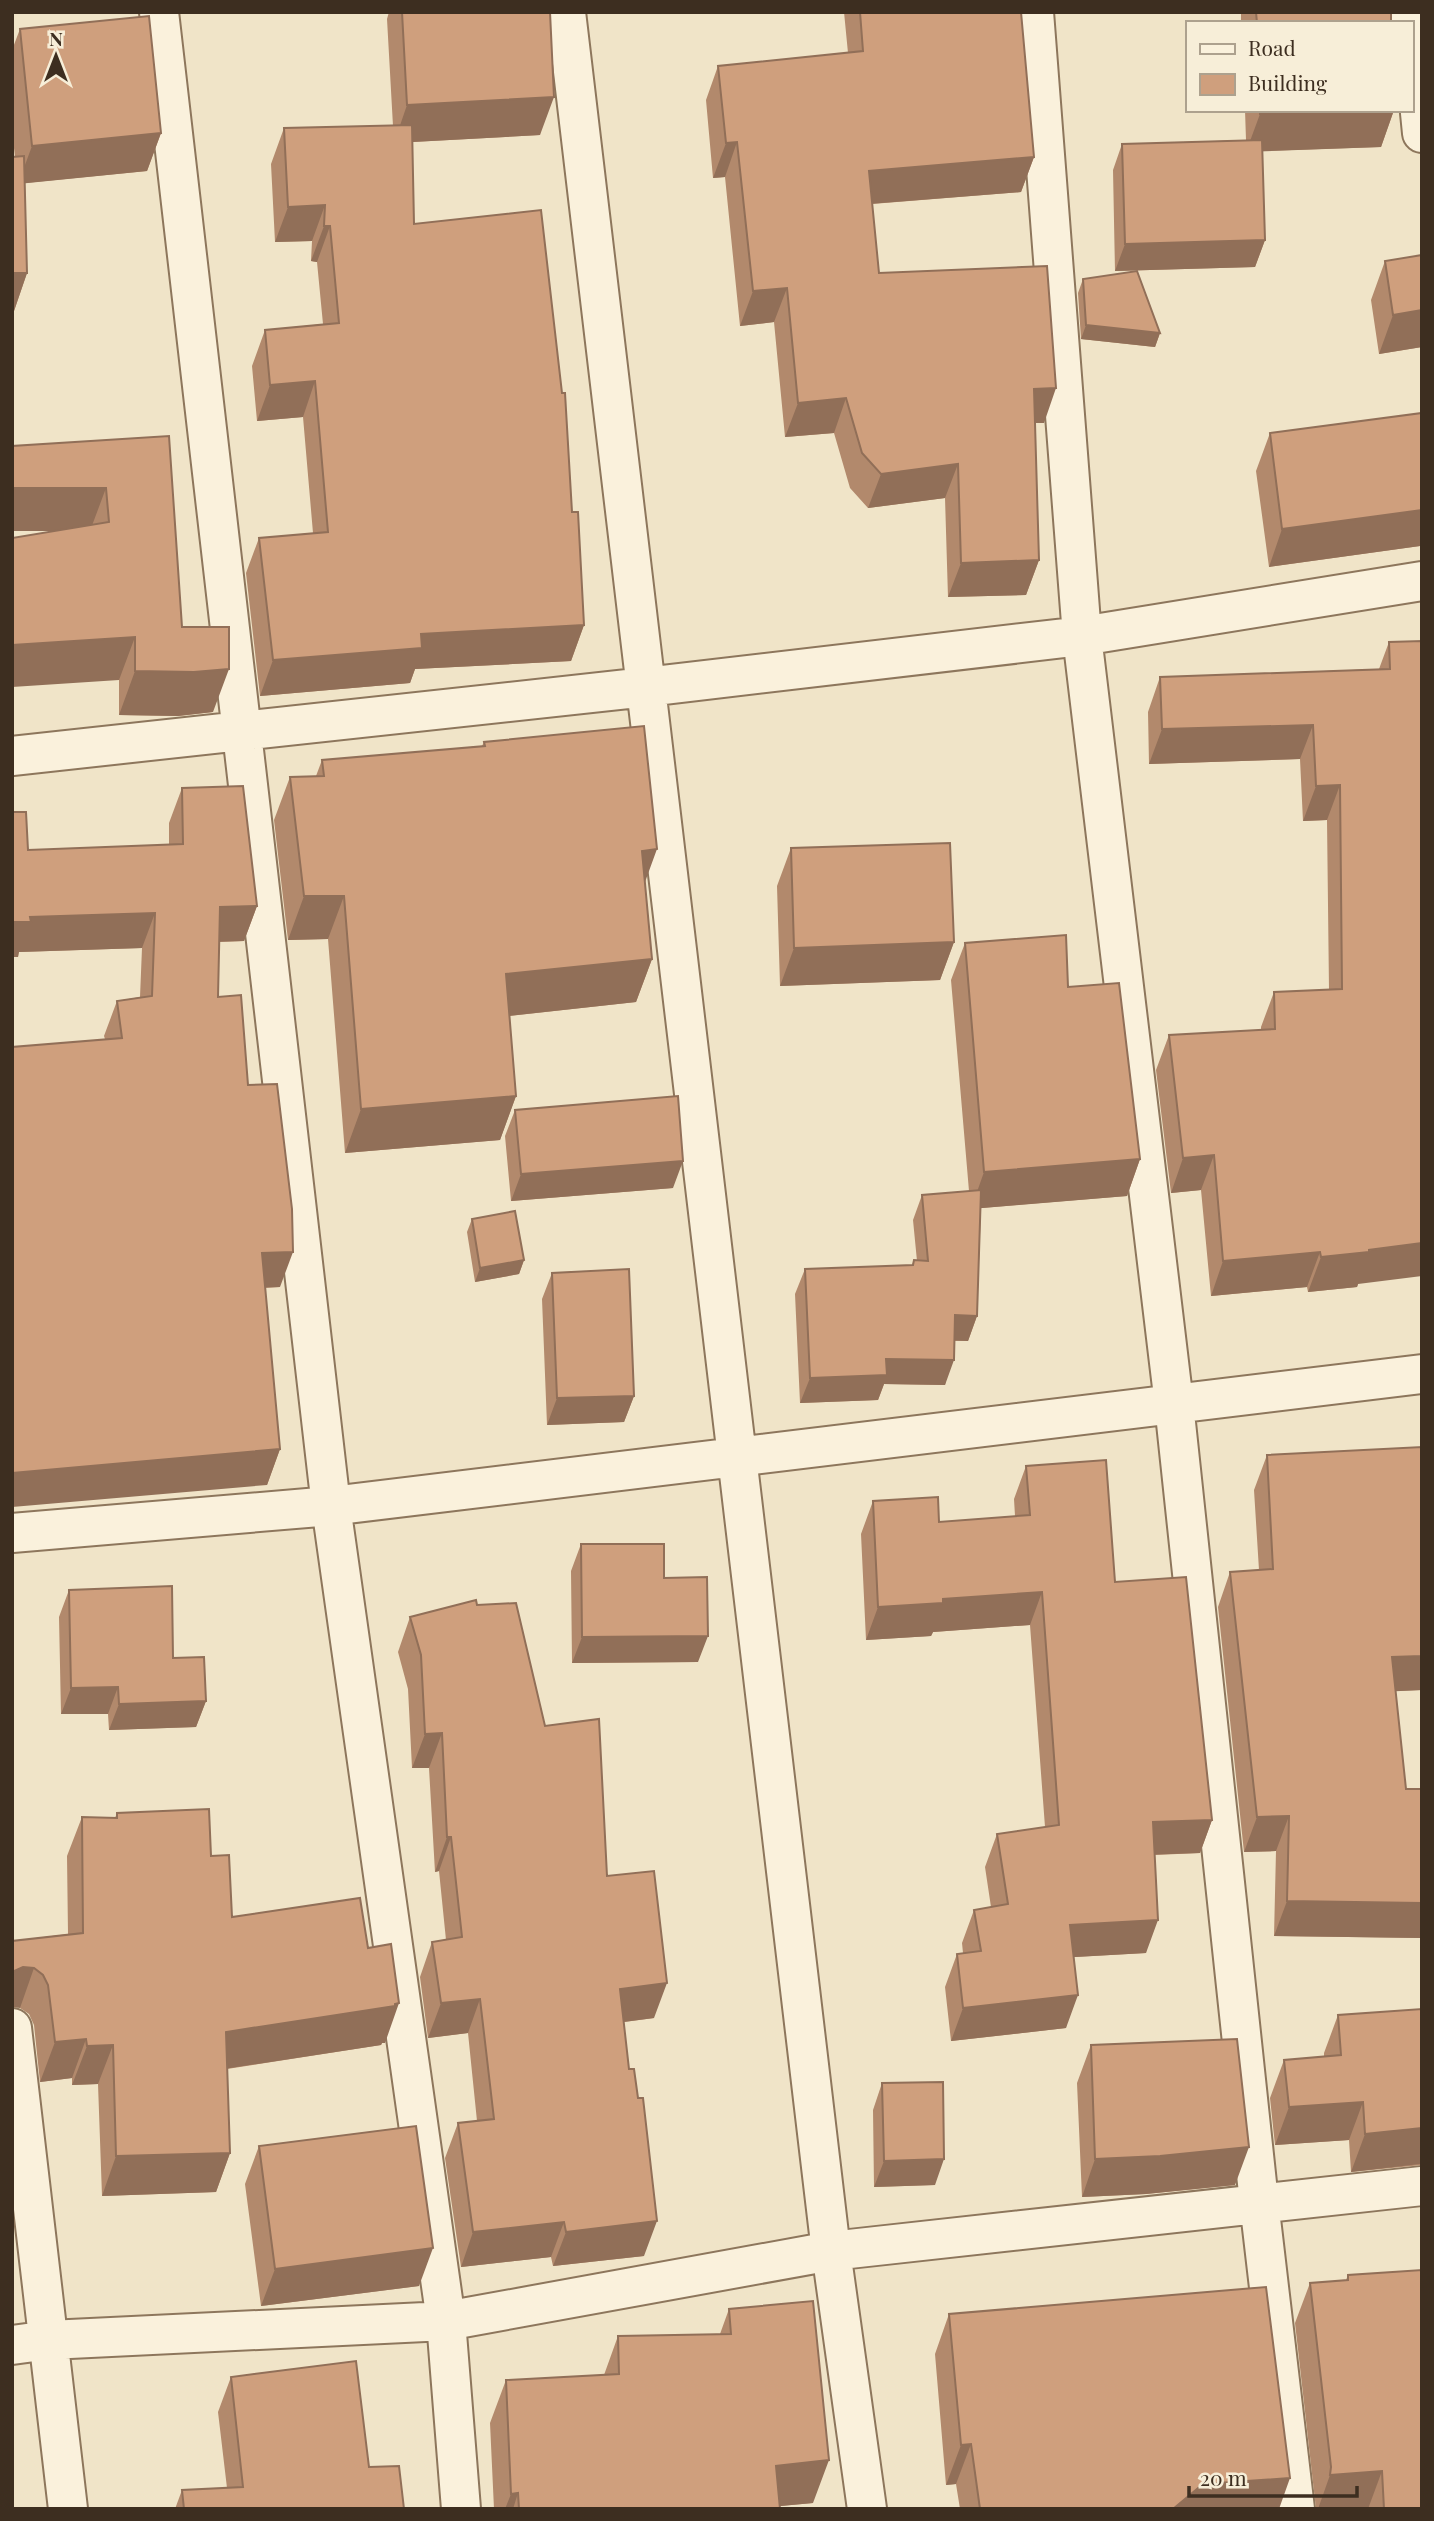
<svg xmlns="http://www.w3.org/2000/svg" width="1434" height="2521" viewBox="0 0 1434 2521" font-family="'Playfair Display',serif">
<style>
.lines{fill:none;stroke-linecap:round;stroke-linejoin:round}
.street-casing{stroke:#8d765c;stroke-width:42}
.street{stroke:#faf1dc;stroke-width:38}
.wall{fill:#b2896c}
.shaded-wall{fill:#916f58}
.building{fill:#cf9f7d;stroke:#916f58;stroke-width:2}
</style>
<rect width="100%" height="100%" fill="#f0e4c8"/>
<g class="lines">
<g class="street-casing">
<path id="street" d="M159,12L331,1506L446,2321L461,2509
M566,12L831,2251L867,2509
M1034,12L1082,636L1174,1404L1259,2202L1295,2509
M1410,12L1422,133
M12,756L646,687L1082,636L1422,581
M12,1533L331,1506L1422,1374
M12,2028L68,2509
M12,2345L49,2340L446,2321L831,2251L1422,2186"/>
</g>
<use href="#street" class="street"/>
</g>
<path class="wall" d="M389,12H550L540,135L412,142L414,224L572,512L584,625L571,661L415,669L410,683L260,696L246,573L259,538L313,533L303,417L257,421L252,366L265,330L323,324L317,262L311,261L312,241L275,242L271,164L284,128L393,126L387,19Z
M844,12H1021L1034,157L1021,192L872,204L879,273L1044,423H1035L1039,560L1026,595L948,597L945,498L868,508L850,488L834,433L785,437L774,322L740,326L725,177L713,178L706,100L718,66L848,53Z
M1241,12H1391V23H1241Z
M20,29L161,133L147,171L25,183L27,273L14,311H12V157H15L12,130V50Z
M1245,110H1394L1381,147L1262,151L1265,240L1255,267L1115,271L1113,170L1122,144L1246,140Z
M1385,261L1422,347L1379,354L1371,300Z
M1083,279L1160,333L1155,347L1081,339L1078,293Z
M1422,413V543L1420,546L1269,567L1256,471L1270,433Z
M169,436L182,627L213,712L178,716L119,715V680L54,531Z
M1422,641L1358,1284L1357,1287L1308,1292L1307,1287L1211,1296L1201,1190L1171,1193L1156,1070L1169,1035L1261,1030V1027L1274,992L1329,990L1327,820L1303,821L1300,759L1149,764L1148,712L1160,677L1379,669L1389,642Z
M484,742L645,883L652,959L636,1002L509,1016L516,1096L500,1140L345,1153L328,939L288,940L274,820L290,777L316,776L322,760L482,746Z
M182,788L257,906L244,941L219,942L218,997L248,1085L280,1287L265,1288L280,1449L267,1485L105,1039L104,1036L117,1001L140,997L142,948L19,952L18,957L28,850L169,845V823Z
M791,848L954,942L940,980L780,986L777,886Z
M965,943L1068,987L1140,1159L1127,1196L981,1208L977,1316L968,1341H954L945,1385L884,1384L878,1400L800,1403L795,1294L805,1269L912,1265L914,1260L917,1261L913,1220L922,1195L969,1191L951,980Z
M515,1110L673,1188L511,1201L505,1136Z
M472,1219L524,1260L519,1274L475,1282L467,1232Z
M552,1273L634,1396L624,1422L547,1425L542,1299Z
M1422,1447V1690L1395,1691L1406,1789H1422V1938L1274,1936L1276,1851L1244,1852L1218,1607L1230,1572L1259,1570L1254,1490L1267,1455Z
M1026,1466L1115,1582L1212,1820L1200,1853L1155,1855L1146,1953L1074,1957L1066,2028L951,2041L945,1987L957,1954L963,1953L962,1943L974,1910L991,1907L985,1867L997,1834L1045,1827L1030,1625L933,1632L931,1636L866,1640L861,1534L873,1501L939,1522L1015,1516L1014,1499Z
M581,1544L664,1578L698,1662L572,1663L571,1571Z
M69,1590L206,1701L196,1727L109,1730L108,1714H61L59,1617Z
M477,1605L545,1726L607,1876L654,2018L624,2022L644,2256L553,2266L551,2257L461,2267L445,2158L458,2123L477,2121L468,2033L428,2038L420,1977L432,1942L446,1940L439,1871L435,1872L429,1768H412L408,1689L398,1652L410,1617Z
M117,1813L211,1856L232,1917L368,1948L385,2043H382L381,2045L227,2069L230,2153L216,2192L102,2196L98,2084L72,2085V2078L40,2082L34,2025L29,2014L20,2008L12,1941L68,1934L67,1856L82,1817L115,1818Z
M1422,2009V2165L1351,2172L1349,2140L1275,2145L1270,2098L1284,2060L1324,2057V2053L1338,2015Z
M1091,2045L1235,2185L1146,2194L1082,2197L1077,2083Z
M882,2083L935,2185L874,2187L873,2110Z
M259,2146L419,2286L261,2306L245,2184Z
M1348,2275L1422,2509H1316L1295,2323L1310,2283L1346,2280Z
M729,2309L813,2503L780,2506V2509H494L490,2423L506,2380L604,2375L618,2336L720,2334Z
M949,2314L1279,2509H960L956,2484L946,2485L935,2354Z
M231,2377L369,2467L404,2509H175L182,2490L227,2488L218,2412Z"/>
<path class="shaded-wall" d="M554,97L540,135L394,143L407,105Z
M1359,110H1394L1381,147L1246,152L1260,114Z
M161,133L147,171L18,184L32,146Z
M737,142L725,177L713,178L726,143Z
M1034,157L1021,192L856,205L869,171Z
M325,205L312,241L275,242L288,207Z
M324,226H330L317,262L311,261Z
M1265,240L1255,267L1115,271L1125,244Z
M12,273H27L14,311H12Z
M787,288L774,322L740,326L753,291Z
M1422,310V347L1379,354L1393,315Z
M1086,325L1160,333L1155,347L1081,339Z
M315,381L303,417L257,421L270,385Z
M1056,388L1044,423H1021L1034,389Z
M846,398L834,433L785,437L798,403Z
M958,464L945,498L868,508L881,474Z
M12,488H106L90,531H12Z
M1422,510V543L1420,546L1269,567L1282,529Z
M1039,560L1026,595L948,597L961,563Z
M584,625L571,661L415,669L410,683L260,696L273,660L421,634Z
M135,637L119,680L12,687V645Z
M229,669L213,712L178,716L119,715L135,671Z
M1313,725L1300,759L1149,764L1162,729Z
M1340,785L1327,820L1303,821L1316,786Z
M657,849L641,893L642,851Z
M304,896H344L328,939L288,940Z
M257,906L244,941L208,942L220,907Z
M155,913L142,948L19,952L18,957H12V922L30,917Z
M954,942L940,980L780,986L794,948Z
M652,959L636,1002L490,1018L506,974Z
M516,1096L500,1140L345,1153L361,1109Z
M1214,1155L1201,1190L1171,1193L1183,1158Z
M1140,1159L1127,1196L971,1209L984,1172Z
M683,1161L673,1188L511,1201L521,1174Z
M1422,1243V1276L1358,1284L1357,1287L1308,1292L1321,1257Z
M293,1252L280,1287L249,1288L262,1253Z
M1320,1252L1307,1287L1211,1296L1223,1261Z
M524,1260L519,1274L475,1282L480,1268Z
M955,1315L977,1316L968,1341L946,1340Z
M886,1359L954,1360L945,1385L884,1384L878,1400L800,1403L810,1378Z
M634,1396L624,1422L547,1425L557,1398Z
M280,1449L267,1485L12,1507V1473Z
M1042,1592L1030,1625L933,1632L931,1636L866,1640L878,1607L943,1599Z
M708,1636L698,1662L572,1663L582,1637Z
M1422,1656V1690L1379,1692L1392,1657Z
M118,1687L108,1714H61L71,1688Z
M206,1701L196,1727L109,1730L119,1704Z
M442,1733L429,1768H412L425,1734Z
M1289,1816L1276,1851L1244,1852L1257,1817Z
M1212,1820L1200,1853L1141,1855L1153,1822Z
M447,1837H451L439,1871L435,1872Z
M1287,1901L1422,1903V1938L1274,1936Z
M1158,1920L1146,1953L1058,1958L1070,1925Z
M23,1967L34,1968L20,2008L12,2007V1973L14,1971Z
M667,1983L654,2018L608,2024L620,1989Z
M1078,1995L1066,2028L951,2041L963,2008Z
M480,1999L468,2033L428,2038L441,2003Z
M399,2003L385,2043H382L381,2045L211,2071L226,2032Z
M86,2039L72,2078L40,2082L55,2042Z
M113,2045L98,2084L72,2085L87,2046Z
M1363,2102L1349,2140L1275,2145L1289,2107Z
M1422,2128V2158L1420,2164L1351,2172L1365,2134Z
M1249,2147L1235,2185L1146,2194L1082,2197L1095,2159Z
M230,2153L216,2192L102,2196L116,2156Z
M944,2159L935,2185L874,2187L884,2161Z
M657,2221L644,2256L553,2266L566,2232Z
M564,2222L551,2257L461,2267L473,2232Z
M433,2248L419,2286L261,2306L275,2269Z
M971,2444L956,2484L946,2485L961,2445Z
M829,2460L813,2503L760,2508L776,2466Z
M1382,2471L1368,2509H1318L1330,2475Z
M1290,2478L1279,2509H1173L1203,2484Z
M518,2493L513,2509H505L511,2494Z"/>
<path class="building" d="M402,12H550L554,97L407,105Z
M860,12H1021L1034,157L869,171L879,273L1047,266L1056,388L1034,389L1039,560L961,563L958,464L881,474L862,453L846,398L798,403L787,288L753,291L737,142L726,143L718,66L863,51Z
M1256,12H1391V23H1257Z
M149,16L161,133L32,146L20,29Z
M1260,110H1359L1260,114Z
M412,125L414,224L541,210L562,393H565L572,512H578L584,625L421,634L422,648L273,660L259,538L328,532L315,381L270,385L265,330L339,323L330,226H324L325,205L288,207L284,128Z
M1262,140L1265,240L1125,244L1122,144Z
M24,156L27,273H12V157Z
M1422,255V310L1393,315L1385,261Z
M1137,271L1160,333L1086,325L1083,279Z
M1422,413V510L1282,529L1270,433Z
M169,436L182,627H229V669L194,672L135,671V637L12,645V538L109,522L106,488H12V446Z
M1422,641V1243L1369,1250V1252L1321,1257L1320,1252L1223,1261L1214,1155L1183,1158L1169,1035L1275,1029L1274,992L1342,989L1340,785L1316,786L1313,725L1162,729L1160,677L1390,669L1389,642Z
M644,726L657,849L642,851L652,959L506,974L516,1096L361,1109L344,896H304L290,777L324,776L322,760L485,746L484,742Z
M243,786L257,906L220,907L218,997L241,995L248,1085L277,1084L292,1209L293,1252L262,1253L280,1449L12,1473V1047L122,1038L117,1001L152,996L155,913L30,917L31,922H12V812H26L28,850L183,844L182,788Z
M950,843L954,942L794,948L791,848Z
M1066,935L1068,987L1119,983L1140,1159L984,1172L965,943Z
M678,1096L683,1161L521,1174L515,1110Z
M981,1190L977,1316L955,1315L954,1360L886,1359L887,1375L810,1378L805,1269L913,1265L914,1260L928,1261L922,1195Z
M515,1211L524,1260L480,1268L472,1219Z
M629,1269L634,1396L557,1398L552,1273Z
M1422,1447V1656L1392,1657L1406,1789H1422V1903L1287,1901L1289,1816L1257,1817L1230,1572L1273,1569L1267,1455Z
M1106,1460L1115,1582L1186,1577L1212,1820L1153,1822L1158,1920L1070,1925L1078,1995L963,2008L957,1954L981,1951L974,1910L1008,1904L997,1834L1059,1825L1042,1592L943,1599V1603L878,1607L873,1501L938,1497L939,1522L1030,1515L1026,1466Z
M581,1544H664V1578L707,1577L708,1636L582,1637Z
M172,1586L173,1658L204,1657L206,1701L119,1704L118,1687L71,1688L69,1590Z
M476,1600L477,1605L516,1603L545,1726L599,1719L607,1876L654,1871L667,1983L620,1989L629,2069H634L638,2098H643L657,2221L566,2232L564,2222L473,2232L458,2123L494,2119L480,1999L441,2003L432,1942L462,1937L451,1837H447L442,1733L425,1734L421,1655L410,1617Z
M209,1809L211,1856L229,1855L232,1917L360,1898L368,1948L391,1944L399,2003L395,2004V2006L226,2032L230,2153L116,2156L113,2045L87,2046L86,2039L55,2042L48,1985L43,1975L34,1968L23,1967L14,1971L12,1973V1941L83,1933L82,1817L117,1818V1813Z
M1422,2009V2128L1365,2134L1363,2102L1289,2107L1284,2060L1341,2055L1338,2015Z
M1237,2039L1249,2147L1160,2156L1095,2159L1091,2045Z
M943,2082L944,2159L884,2161L882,2083Z
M416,2126L433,2248L275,2269L259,2146Z
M1422,2270V2509H1384L1382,2471L1330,2475L1331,2467L1310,2283L1348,2280V2275Z
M1266,2287L1290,2478L1203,2484L1173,2509H980L971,2444L961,2445L949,2314Z
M813,2301L829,2460L776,2466L780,2509H519L518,2493L511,2494L506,2380L619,2374L618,2336L731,2334L729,2309Z
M356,2361L369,2467L399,2466L404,2509H184L182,2490L243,2487L231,2377Z"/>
<rect width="1434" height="2521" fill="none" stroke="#3d2e20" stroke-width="28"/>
<rect x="1186" y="21" width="228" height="91" fill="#f7eed8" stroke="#ada18e" stroke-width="2"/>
<rect x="1200" y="44" width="35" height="10" fill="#faf1dc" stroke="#ada18e" stroke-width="2"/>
<text x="1248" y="56" font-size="21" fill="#3d2e20">Road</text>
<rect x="1200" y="74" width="35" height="21" fill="#cf9f7d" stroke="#ada18e" stroke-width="2"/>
<text x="1248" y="91" font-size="21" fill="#3d2e20">Building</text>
<g transform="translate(56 56)" stroke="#f7eed8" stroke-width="5" paint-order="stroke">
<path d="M0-5L12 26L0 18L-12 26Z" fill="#3d2e20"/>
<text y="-10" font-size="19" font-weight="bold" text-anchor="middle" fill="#3d2e20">N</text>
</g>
<path d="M1189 2486v10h168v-10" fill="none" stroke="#3d2e20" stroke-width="3.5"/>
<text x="1200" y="2486" font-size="21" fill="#3d2e20" stroke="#f7eed8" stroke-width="5" paint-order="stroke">20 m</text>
</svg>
